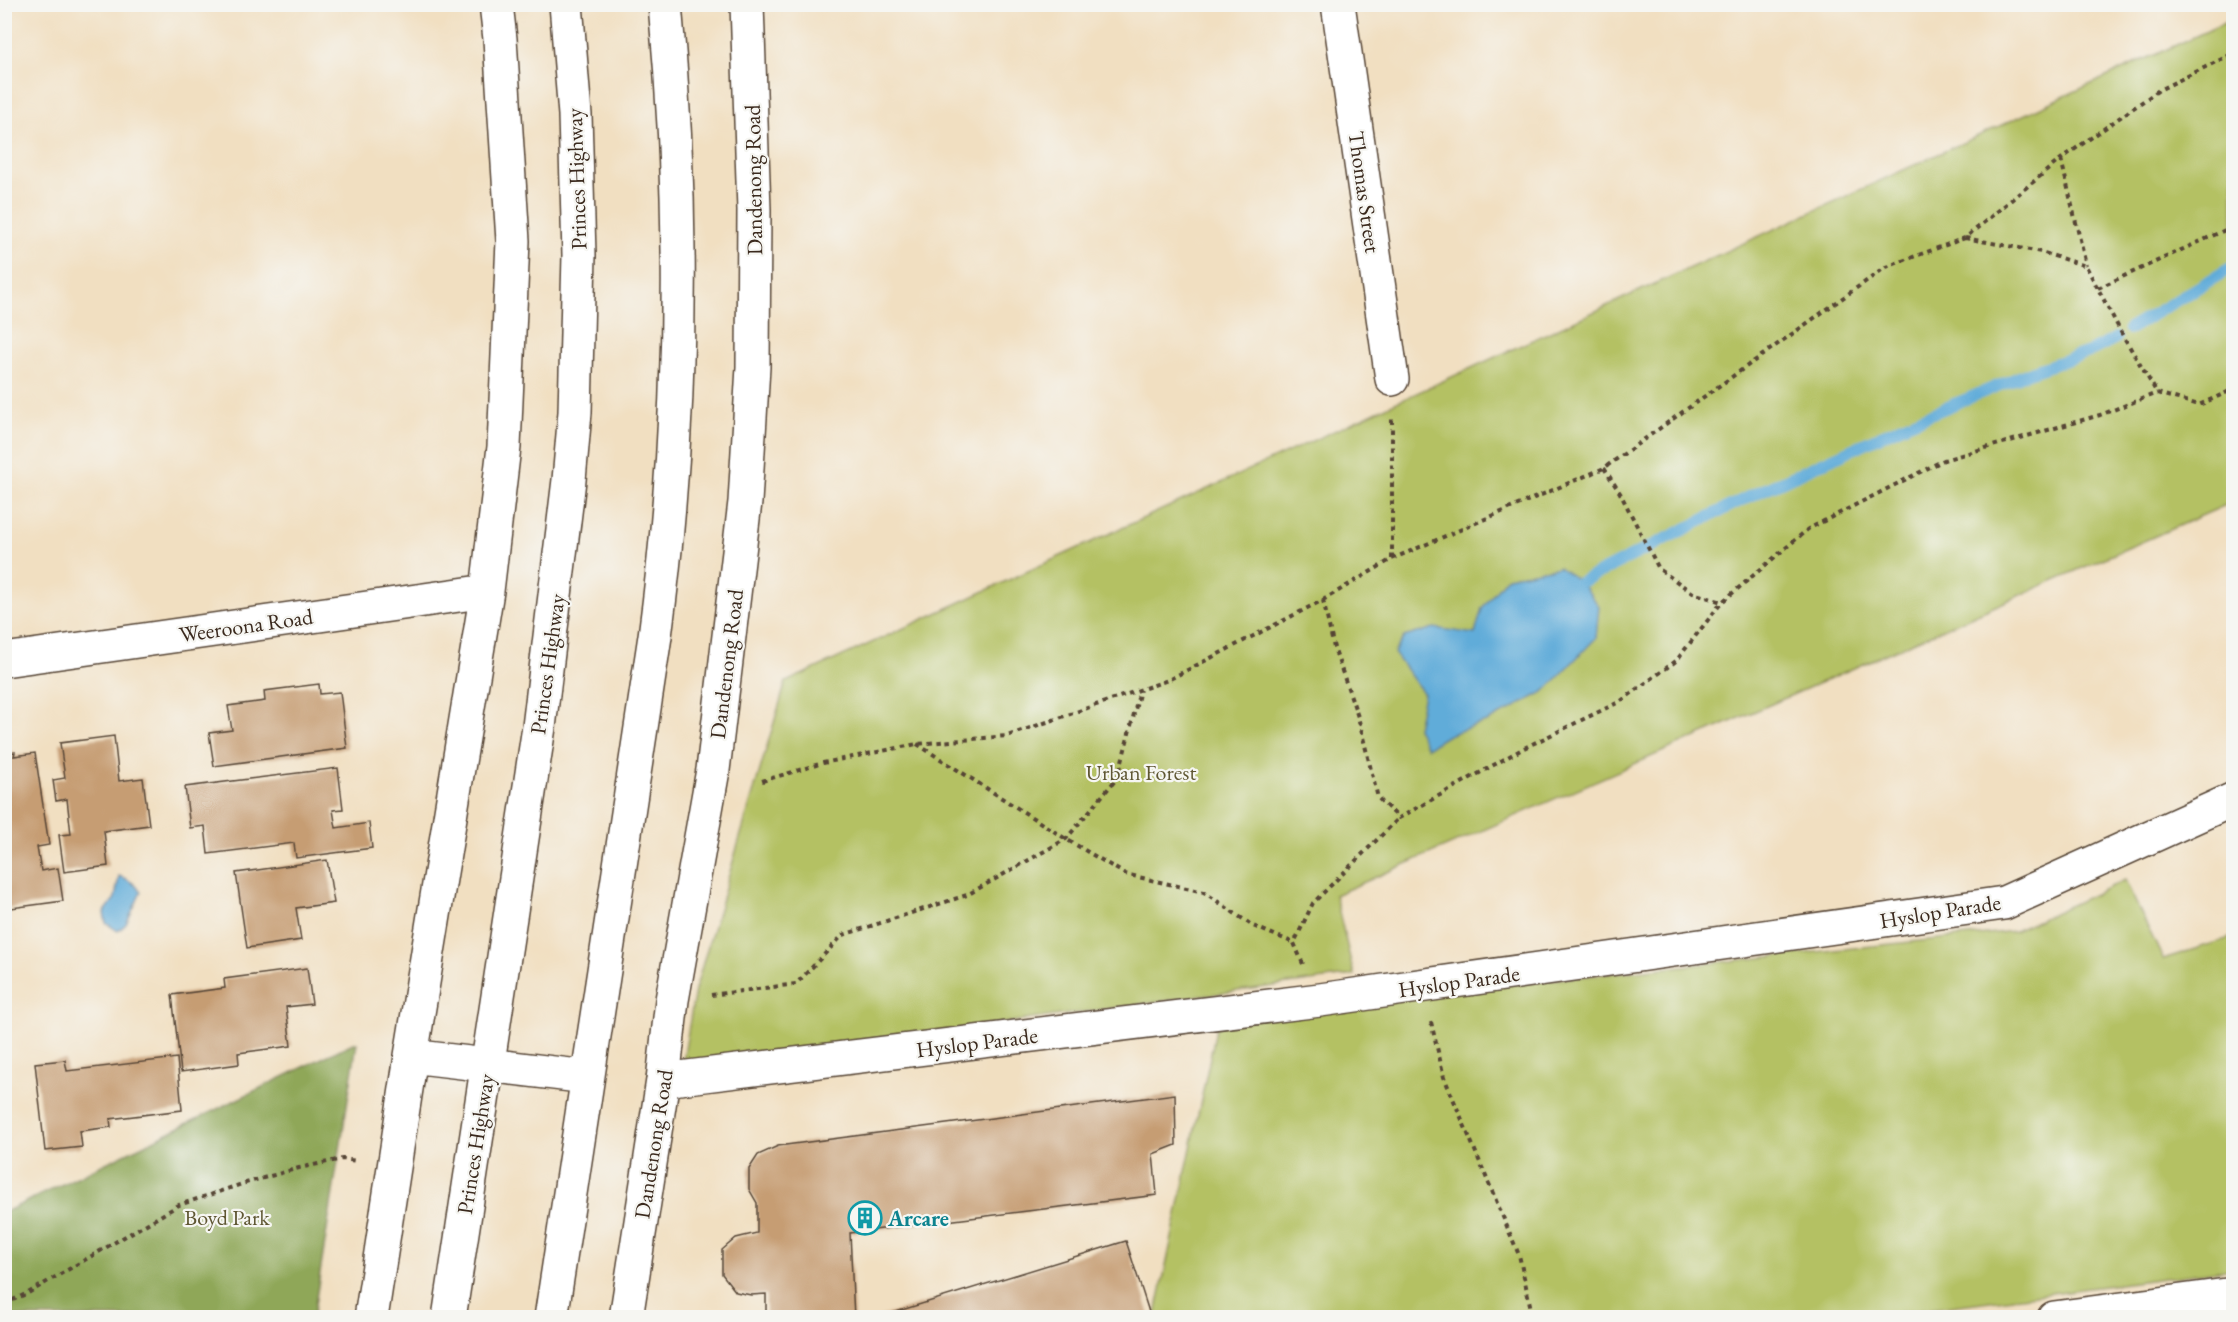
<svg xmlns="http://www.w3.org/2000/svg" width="2238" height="1322" viewBox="0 0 2238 1322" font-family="'EB Garamond',serif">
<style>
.green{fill:#b4c163;stroke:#787640;stroke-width:1.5}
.forest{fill:#8fa759;stroke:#65683c;stroke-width:1.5}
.water{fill:#61acd9;stroke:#4e6b7c;stroke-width:1.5}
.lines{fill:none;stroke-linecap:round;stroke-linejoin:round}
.stream{stroke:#61acd9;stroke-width:12}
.building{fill:#c69d73}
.minor-casing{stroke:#564536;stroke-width:36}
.highway-casing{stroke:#564536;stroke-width:36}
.path{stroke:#564536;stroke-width:4;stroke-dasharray:4.5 4.5;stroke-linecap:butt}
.minor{stroke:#fff;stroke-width:33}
.highway{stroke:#fff;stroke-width:33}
.labels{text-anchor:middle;stroke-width:4.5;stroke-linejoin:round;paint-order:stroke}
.street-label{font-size:22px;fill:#3b2a1e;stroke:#f6f6f2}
.park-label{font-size:22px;fill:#5f5733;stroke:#f6f6f2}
.culture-label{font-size:22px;font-weight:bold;fill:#0d838f;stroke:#f6f6f2;text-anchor:start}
</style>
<rect width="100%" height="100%" fill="#f6f6f2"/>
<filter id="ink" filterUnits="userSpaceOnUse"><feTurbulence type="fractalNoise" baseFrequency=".0167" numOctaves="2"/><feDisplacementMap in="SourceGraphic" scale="12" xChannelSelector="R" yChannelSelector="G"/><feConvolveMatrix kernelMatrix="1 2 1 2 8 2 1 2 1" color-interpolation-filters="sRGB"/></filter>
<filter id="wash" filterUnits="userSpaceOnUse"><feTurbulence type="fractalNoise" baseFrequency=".008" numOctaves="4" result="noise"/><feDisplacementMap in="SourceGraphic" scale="24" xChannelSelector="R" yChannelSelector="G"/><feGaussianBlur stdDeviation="1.35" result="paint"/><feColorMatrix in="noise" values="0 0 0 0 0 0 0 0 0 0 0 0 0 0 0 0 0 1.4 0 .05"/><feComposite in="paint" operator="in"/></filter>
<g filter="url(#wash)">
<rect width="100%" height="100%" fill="#f1dfc1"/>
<path class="green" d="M2233,19V502L1335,895L1354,975L682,1067L695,990L786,682Z
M2125,880L2163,959L2233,937V1269L1861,1318H1155L1218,1020L1361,1000L2015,931Z"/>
<path class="forest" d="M353,1043H357L313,1317H5V1212Z"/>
<path class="water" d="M1559,567L1581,582L1599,606L1596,638L1545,691L1489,721L1448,735L1427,748L1417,728L1424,694L1394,653L1404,637L1434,628L1475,634L1482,608L1507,577Z
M119,876C128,879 136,884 141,892L126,924L118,931L106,923L104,913L115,898Z"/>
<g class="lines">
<path class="stream" d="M2129,329L2234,266
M1581,582L1748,497L1907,424L2031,372L2089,352L2116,338"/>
</g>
<g id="blocks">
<path class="building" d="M319,684L320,694L340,692L347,748L214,766L209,733L232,730L228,706L265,701L264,691Z
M114,736L119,781L143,778L149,825L104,831L108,866L64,872L59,835L71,834L67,799L56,801L53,780L65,778L60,743Z
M15,752L14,756L35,753L49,845L37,847L41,871L58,868L63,901L4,909V753Z
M338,768L343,809L333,810L336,828L369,823L372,848L296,858L294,843L208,854L205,826L190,828L185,787Z
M327,860L334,903L296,908L301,940L247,948L236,873Z
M307,968L312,1004L286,1007L291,1046L238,1053L239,1064L181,1072L172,995L225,988L224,979Z
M177,1058L182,1110L110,1119L111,1127L80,1131L82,1147L45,1151L35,1063L65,1060L67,1071Z
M1175,1094L1176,1145L1153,1154L1157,1195L850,1233L854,1318H766V1294L751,1295L736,1292L722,1274V1250L736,1238L757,1233V1203L749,1189V1169L758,1155L778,1146Z
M1126,1241L1151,1318H879V1317Z"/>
</g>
</g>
<g filter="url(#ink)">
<use href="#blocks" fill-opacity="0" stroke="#564536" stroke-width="1.5"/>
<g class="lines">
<g class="minor-casing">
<path id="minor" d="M1338,4L1392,379
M4,660L487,591
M411,1056L587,1077
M663,1080L1320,1000L2004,903L2234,799
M371,1318L411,1056L487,591L504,447L513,241L500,39L496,4
M626,1318L663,1080L672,1000L713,770L745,502L753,367L754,210L747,4
M2054,1318L2234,1294"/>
</g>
<g class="highway-casing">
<path id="highway" d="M449,1318L539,727L569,480L575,412L579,255L575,115L566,4
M551,1318L655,636C683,426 685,215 665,4"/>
</g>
<path class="path" d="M2061,159L2086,265
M1965,238L2041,252L2086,266L2122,334L2157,393L2199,405L2234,389
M2098,288L2234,226
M1604,468L1620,493L1659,569L1693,593L1722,602L1808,529L1944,460L2100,415L2157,393
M1392,559V416
M1323,600L1334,648L1358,717L1378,798L1399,818L1524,748L1621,701L1676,661L1722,602
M917,744L1066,839L1125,874L1204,892L1253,926L1294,943
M762,781L823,763L917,744L1007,736L1168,680L1323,600L1392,559L1604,468L1886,267L1965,238L2061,159L2159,90L2234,53
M1303,964L1294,943L1313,903L1399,818
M711,995L796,984L843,935L967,895L1066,839L1118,777L1140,690
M1431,1022L1444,1077L1519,1255L1533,1318
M4,1304L28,1293L179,1205L242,1184L299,1168L342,1159L358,1161"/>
<use href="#minor" class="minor"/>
<use href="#highway" class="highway"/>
</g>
</g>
<defs>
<g id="building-ring" transform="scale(1.725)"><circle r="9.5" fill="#f6f6f2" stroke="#0f9aa8" stroke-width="1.5"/><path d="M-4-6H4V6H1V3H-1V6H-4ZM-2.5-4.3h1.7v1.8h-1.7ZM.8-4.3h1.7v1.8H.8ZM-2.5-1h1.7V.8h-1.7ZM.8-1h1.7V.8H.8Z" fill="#0f9aa8"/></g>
</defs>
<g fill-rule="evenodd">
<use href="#building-ring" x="865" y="1218"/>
</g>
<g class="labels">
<g class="street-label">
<text transform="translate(576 179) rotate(-92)" y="8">Princes Highway</text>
<text transform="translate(753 180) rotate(-91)" y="8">Dandenong Road</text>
<text transform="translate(1365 192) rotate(82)" y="8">Thomas Street</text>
<text transform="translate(246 625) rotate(-8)" y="8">Weeroona Road</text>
<text transform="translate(547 664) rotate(-82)" y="8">Princes Highway</text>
<text transform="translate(726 664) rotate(-83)" y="8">Dandenong Road</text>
<text transform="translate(1940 911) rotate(-9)" y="8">Hyslop Parade</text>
<text transform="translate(1459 981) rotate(-8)" y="8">Hyslop Parade</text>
<text transform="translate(977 1042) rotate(-7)" y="8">Hyslop Parade</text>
<text transform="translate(475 1144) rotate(-81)" y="8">Princes Highway</text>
<text transform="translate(653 1144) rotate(-81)" y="8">Dandenong Road</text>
</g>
<g class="park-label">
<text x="1141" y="780">Urban Forest</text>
<text x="227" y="1225">Boyd Park</text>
</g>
<g class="culture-label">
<text x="888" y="1226">Arcare</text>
</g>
</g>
<rect width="2238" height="1322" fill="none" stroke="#f6f6f2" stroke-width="24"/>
</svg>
